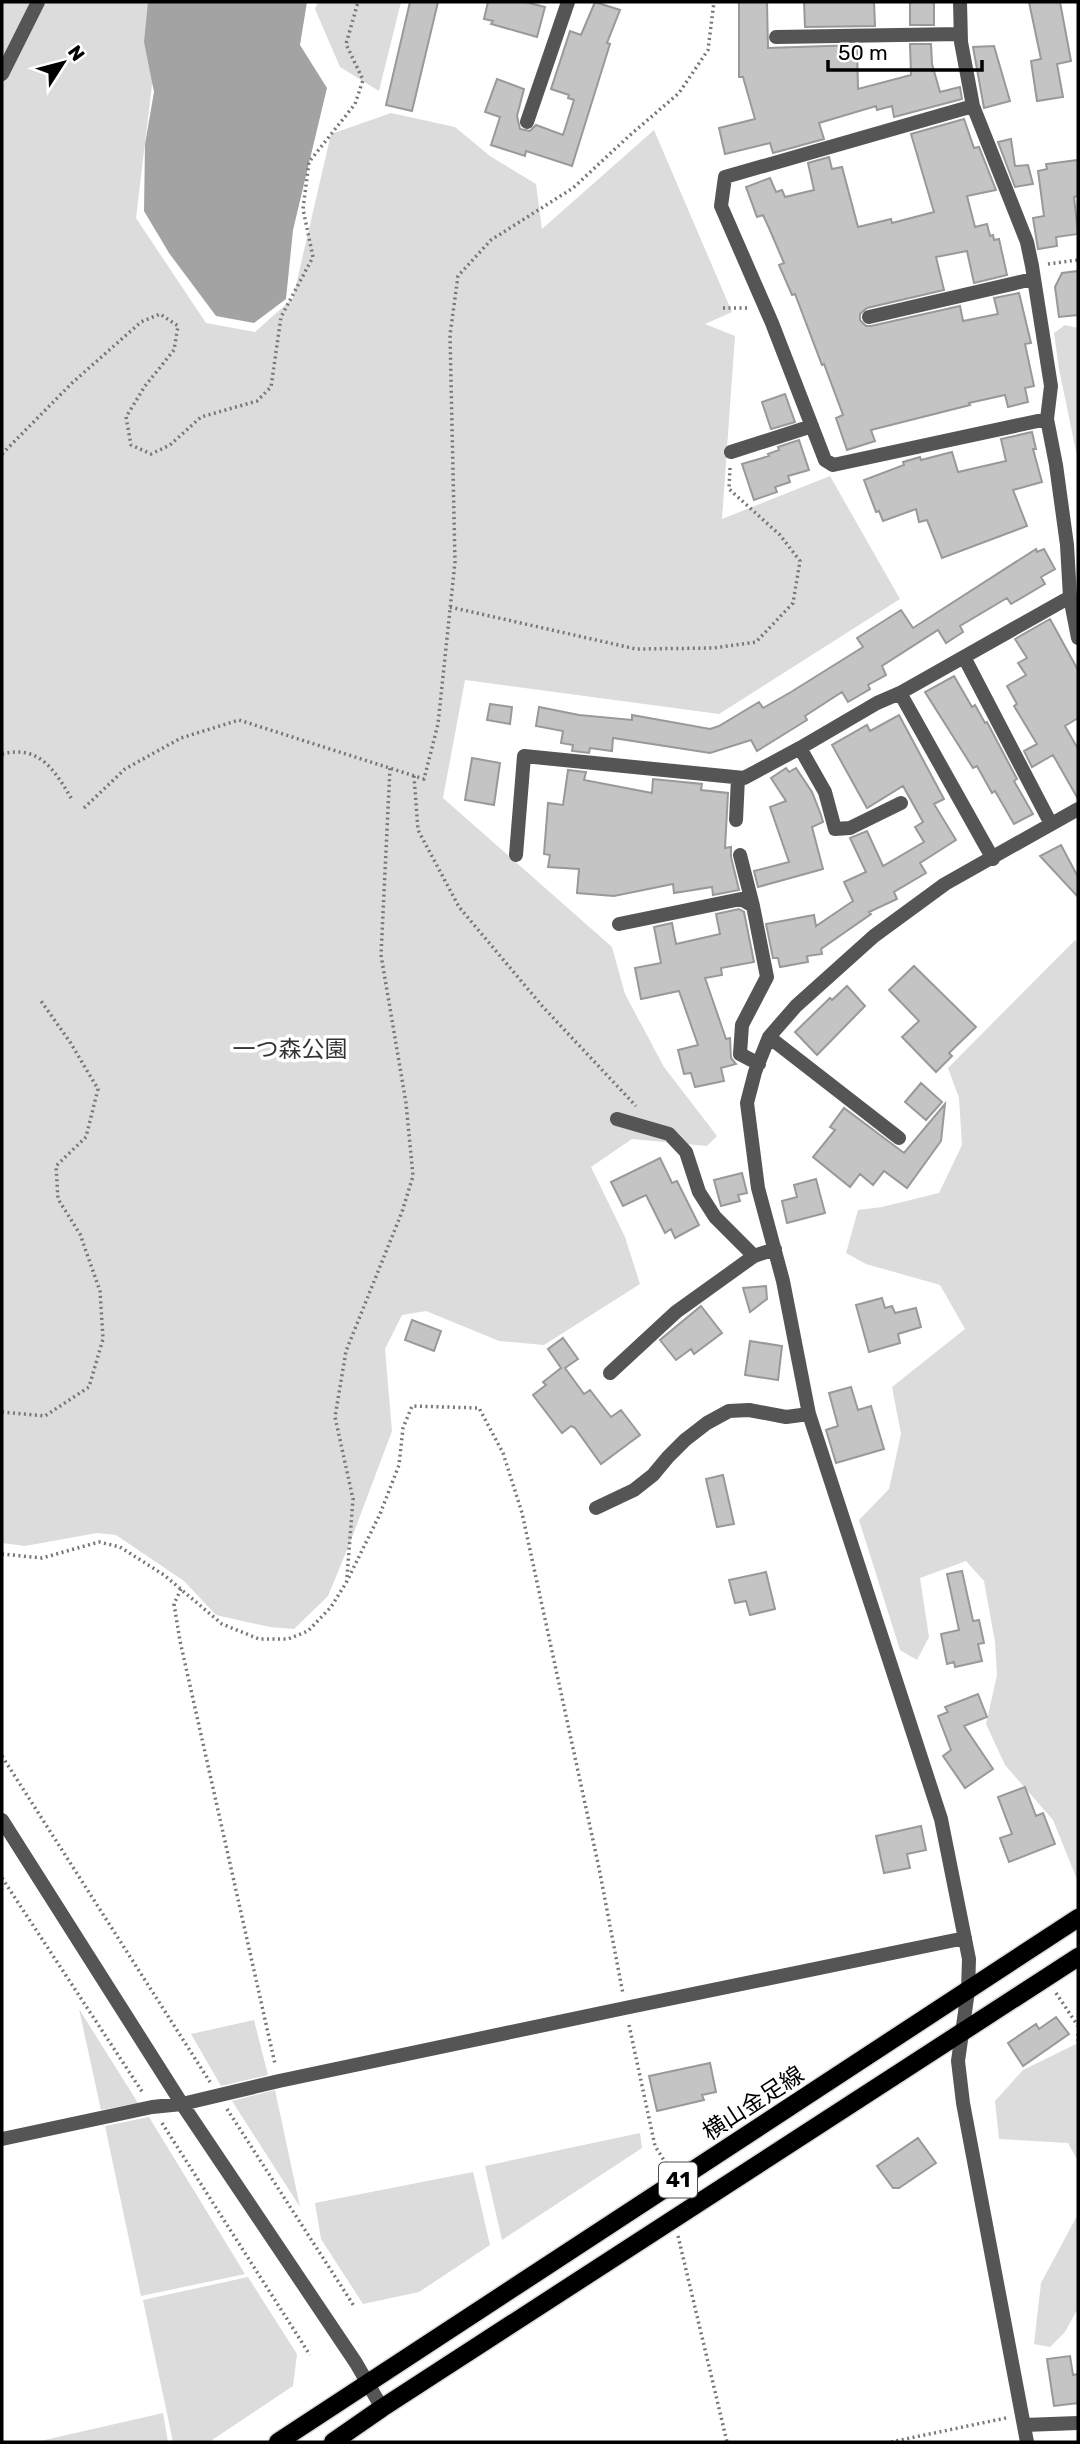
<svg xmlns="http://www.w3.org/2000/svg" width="1080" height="2444" viewBox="0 0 1080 2444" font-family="Rubik,'Noto Sans JP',sans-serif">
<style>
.green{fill:#dcdcdc}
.water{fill:#a3a3a3}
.building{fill:#c4c4c4;stroke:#999;stroke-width:2}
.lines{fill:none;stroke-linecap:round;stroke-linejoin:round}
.primary-casing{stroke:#dbdbdb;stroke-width:21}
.path{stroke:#777;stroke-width:3.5;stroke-dasharray:2 3.5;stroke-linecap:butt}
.minor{stroke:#555;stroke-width:14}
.primary{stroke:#000;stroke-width:18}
.labels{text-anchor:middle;stroke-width:7;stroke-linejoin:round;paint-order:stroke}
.shield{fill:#fff;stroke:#4c4c4c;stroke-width:2}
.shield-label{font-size:21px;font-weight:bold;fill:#000}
.park-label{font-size:23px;fill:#333;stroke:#fff}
.street-label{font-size:23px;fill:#000;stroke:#fff}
</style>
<rect width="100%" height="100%" fill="#fff"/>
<path class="green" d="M2,2H162L136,218L206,323L255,332L293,298L331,134L391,113L455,127L490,156L536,184L542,229L654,130L732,312L705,324L735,336L722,519L830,476L900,599L719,714L465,680L443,798L612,947L625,994L664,1067L717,1136L707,1146L632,1139L591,1167L625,1237L640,1284L544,1345L499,1341L426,1311L402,1315L385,1349L392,1431L351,1540L328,1596L294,1629L270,1627L216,1615L184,1581L116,1535L97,1533L25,1546L2,1543Z
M318,2H401L379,91L340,67L315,9Z
M1065,325L1078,328V461L1059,369L1054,333Z
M1075,940L1078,945V1882L1053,1820L1005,1765L986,1724L997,1675L995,1642L984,1581L966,1561L920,1578L929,1637L917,1660L900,1650L859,1520L889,1489L901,1434L892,1387L965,1329L940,1285L866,1264L846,1253L858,1210L882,1207L939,1193L962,1145L959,1098L948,1068Z
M79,2009L138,2103L101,2110Z
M254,2020L268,2075L221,2086L191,2034Z
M1078,2043V2161L1068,2143L999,2139L995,2101L1023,2070Z
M275,2090L300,2207L232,2101Z
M149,2117L245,2274L141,2296L105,2126Z
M640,2133L642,2148L502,2240L485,2166Z
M473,2172L490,2245L419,2292L363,2304L321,2239L315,2203Z
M1078,2214V2308L1065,2332L1050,2347L1034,2344L1041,2283Z
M248,2277L297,2354L293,2386L209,2442H173L143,2300Z
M163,2413L168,2442H36Z"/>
<path class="water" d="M148,2H307L300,45L327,88L293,230L286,299L254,323L216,316L169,253L144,211L145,144L154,92L144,42Z"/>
<path class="building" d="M410,2H438L412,111L386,105Z
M488,2H525L545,7L537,37L491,24L493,21L484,19Z
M595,2L620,10L607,43L610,44L572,166L526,151L525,156L491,145L500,117L485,112L497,79L524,89L517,116L520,129L530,131L536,125L563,135L574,100L568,98L569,95L551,89L570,31L581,35Z
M739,2H767L768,48L857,45L858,89L911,75L910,44H931L932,64L940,92L960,87L962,99L894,117L892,106L877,110L876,106L819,123L824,139L773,153L770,143L725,154L719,128L755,119L743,77H739Z
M804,2H874L875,26L805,27Z
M910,2H934V25H910Z
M1029,2H1060L1071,61L1057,64L1063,97L1037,101L1031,61L1041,59Z
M994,46L1010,101L984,108L973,47Z
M964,119L974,148L979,147L996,190L967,196L975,227L987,224L990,236L993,235L994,240L999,239L1007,275L974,283L967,251L936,257L944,290L867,308L860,314V320L866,326H871L960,306L963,321L998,314L994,298L1019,293L1031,343L1025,344L1034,386L1025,388L1028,402L1008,407L1005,395L969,403L970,405L871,430L875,441L847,450L836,418L843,415L824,364L822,365L795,294L792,295L779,265L784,263L769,228L763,215L757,217L746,187L770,178L776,192L782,190L785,197L814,190L808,163L829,157L832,169L842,167L858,227L891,219L892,223L934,212L911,134Z
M1011,139L1015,166L1028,165L1033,184L1015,187L998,142Z
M1078,160V196L1074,197L1078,234L1056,237L1057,246L1038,249L1033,218L1044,216L1038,171L1047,169L1046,164Z
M1078,271V315L1059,317L1055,287L1062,273Z
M785,394L795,422L771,429L762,402Z
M1032,432L1036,449H1033L1042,482L1013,490L1027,526L942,558L927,520L919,522L916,509L883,521L879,511L876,512L864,480L904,465L903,462L920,457L921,460L952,452L958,472L1006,461L1001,439Z
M799,440L809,470L788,476L790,482L775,487L777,492L754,500L742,464L769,456L768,454L779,450L778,447Z
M1036,549L1037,552L1044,549L1055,569L1041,577L1045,584L1011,604L1007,598L960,626L963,632L946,643L938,630L882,666L886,675L868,685L870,689L848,702L842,692L805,716L807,720L757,751L751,740L710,753L613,738L612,751L590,748L589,753L572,751L573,745L561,743L563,731L536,726L539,707L579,715L632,720V715L710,729L719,726L759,702L763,708L791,692L863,647L857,638L901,610L913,628Z
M1050,619L1078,670V718L1065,726L1078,749V799L1053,755L1032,767L1024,751L1037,744L1014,706L1017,704L1007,686L1026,675L1018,663L1027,658L1015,639Z
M954,676L972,707L975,705L985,723L987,722L1017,779L1014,781L1033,814L1014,824L995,791L992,793L977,766L973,768L925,692Z
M490,704L512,707L510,724L487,720Z
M899,715L944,799L934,804L956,840L920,863L926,873L894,892L897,899L869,912L871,914L821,949L822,954L807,956L808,962L780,967L778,958H773L766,924L814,915L816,926L853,901L844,882L866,872L850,838L867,831L883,866L924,842L915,827L923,822L903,786L867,808L832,745L867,725L870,731Z
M472,758L500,763L494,805L465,800Z
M786,768L789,772L796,768L812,792L821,815L823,822L812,827L823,869L758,887L754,871L789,862L770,807L786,801L771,778Z
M568,770L586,772L584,780L652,793L653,779L702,784L701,790L728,793L725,848L731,847V857L739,890L713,895L712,887L674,893L673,884L614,896L577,893L579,869L548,867L550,855L544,854L548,803L563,805Z
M1061,845L1078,877V897L1040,856Z
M739,909L744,912L754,962L721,968L722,975L705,978L726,1039L730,1038L731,1058L736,1064L721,1068L724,1081L695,1087L691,1073L684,1074L678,1050L698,1045L679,991L641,999L635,968L661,963L654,927L672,923L676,944L720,934L716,914Z
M914,966L976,1027L949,1053L952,1056L936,1072L902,1037L919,1021L889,990Z
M847,986L865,1006L817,1055L795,1032L830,998L832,1000Z
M921,1083L942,1102L926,1120L905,1102Z
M945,1104L941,1141L907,1188L884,1171L873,1185L860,1174L850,1187L813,1157L835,1130L830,1127L844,1108L904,1153Z
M660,1158L672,1183L677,1181L699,1225L675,1238L671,1229L665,1233L646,1195L623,1206L611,1182Z
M742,1173L747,1193L738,1195L740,1201L721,1206L714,1180Z
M816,1179L825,1213L787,1223L782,1201L797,1197L794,1185Z
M766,1286L767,1299L750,1312L743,1288Z
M882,1298L885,1308L892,1306L895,1313L916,1308L921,1327L898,1334L900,1343L869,1352L856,1305Z
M701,1306L722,1333L694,1354L691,1349L676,1360L660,1340Z
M412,1320L441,1331L434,1351L405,1340Z
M563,1338L578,1359L565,1368L584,1394L590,1390L611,1417L621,1410L640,1435L601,1464L575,1428L571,1426L562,1433L533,1395L546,1385L543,1382L561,1368L548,1349Z
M750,1341L782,1346L778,1380L745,1375Z
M851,1387L858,1410L871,1406L884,1449L836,1463L826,1430L838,1426L829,1393Z
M723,1475L734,1524L717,1527L706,1479Z
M962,1571L973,1621L979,1620L984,1643L978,1644L982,1661L955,1667L954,1662L947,1664L941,1634L959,1630L947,1574Z
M766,1572L775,1609L750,1615L746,1601L735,1603L729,1580Z
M978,1694L987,1717L964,1726L993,1769L965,1788L943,1756L951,1750L938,1716L948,1712L945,1707Z
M1025,1787L1036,1816L1043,1813L1055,1844L1009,1862L1000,1838L1012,1834L998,1797Z
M921,1826L926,1850L907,1854L910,1868L884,1873L876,1836Z
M1056,2017L1069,2034L1023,2066L1008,2043L1036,2024L1039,2029Z
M710,2063L716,2092L702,2095L704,2100L657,2111L649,2076Z
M918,2138L936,2163L899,2188H893L877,2166Z
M1070,2356L1073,2375L1078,2374V2403L1054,2406L1047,2359Z"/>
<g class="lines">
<g class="primary-casing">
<path id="primary" d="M278,2442L1078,1918
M333,2442L382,2408L1078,1957"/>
</g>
<path class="path" d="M1048,264L1078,260
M723,308H748
M2,454L72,383L141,322L160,314L178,326L174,350L145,386L126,417L131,445L151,454L170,445L201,417L257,401L271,387L281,317L313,257L303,209L309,162L355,104L363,80L346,44L358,2
M450,607L636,649L714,648L756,642L793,603L800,561L780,535L729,489L730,468
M2,754C41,744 56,773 73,801
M414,776L418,830L459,907L543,1007L636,1106
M84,808L125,769L181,738L239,720L424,779L438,724L455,562L450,335L458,276L491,240L573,188L629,136L679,93L708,50L714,2
M2,1412L45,1416L89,1387L103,1339L100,1291L80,1234L58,1199L56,1166L86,1137L98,1089L70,1042L41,1001
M2,1554L42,1558L99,1542L120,1547L164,1575L222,1624L259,1639H288L308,1631L331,1607L346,1583L380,1514L399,1465L403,1428L412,1406L479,1408L503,1453L522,1513L599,1868L623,1994
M347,1577L353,1499L335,1417L346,1351L402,1212L413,1176L406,1103L381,955L390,768
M181,1589L174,1604L180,1641L275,2064
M2,1756L210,2082
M2,1878L143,2093
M1056,1993L1078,2026
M629,2025L655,2146L667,2165
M1078,2034V2042
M227,2109L354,2306
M162,2123L310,2355
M678,2236L727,2442
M891,2442L1006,2418"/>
<path class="minor" d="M960,2L961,42L973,106L1027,242L1032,266L1051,386L1047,419L1056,465L1067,545L1070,597L1078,638
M776,37L960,34
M2,74L38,2
M973,106L725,177L721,206L772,323L825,460L833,465L1047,419
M527,122L568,2
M869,317L1033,279
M731,452L812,426
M964,657L1051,824
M900,693L1070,597
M800,748L825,792L835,829L850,828L901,803
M736,820L738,778
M516,855L524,756L744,778L800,748L877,703L900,693L993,859
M740,855L753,906
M619,924L741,899L753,906L767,977L742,1025L740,1054L759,1064
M769,1037L899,1138
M617,1119L669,1134L686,1152L699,1192L715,1217L754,1256
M610,1373L676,1312L754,1256L775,1249
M596,1508L634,1490L653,1475L668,1457L685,1440L707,1423L729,1411L749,1410L786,1417L809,1414
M2,1820L182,2104L356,2363L382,2408
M2,2139L152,2107L182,2104L279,2081L625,2008L965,1938
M1024,2425L1078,2423
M1027,2442L963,2103L958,2061L968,1991L969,1959L941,1819L809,1414L783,1281L758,1188L747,1103L755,1072L769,1037L796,1006L874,936L945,884L1078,809"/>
<use href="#primary" class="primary"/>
</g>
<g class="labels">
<rect class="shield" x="659" y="2162.5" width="38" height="35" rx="5"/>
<g class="shield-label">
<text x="678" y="2187">41</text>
</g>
<g class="park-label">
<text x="290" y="1057">一つ森公園</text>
</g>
<g class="street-label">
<text transform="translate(753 2103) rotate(-33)" y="8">横山金足線</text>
</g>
</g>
<rect width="1080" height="2444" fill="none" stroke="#000000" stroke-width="7"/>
<g transform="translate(63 63) rotate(54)" stroke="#ffffff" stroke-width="5" paint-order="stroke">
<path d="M0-5L12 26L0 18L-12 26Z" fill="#000000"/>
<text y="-10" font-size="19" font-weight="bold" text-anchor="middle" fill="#000000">N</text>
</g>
<path d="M828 60v10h154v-10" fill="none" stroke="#000000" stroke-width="3.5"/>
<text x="838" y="60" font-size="21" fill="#000000" stroke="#ffffff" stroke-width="5" paint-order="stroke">50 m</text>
</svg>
